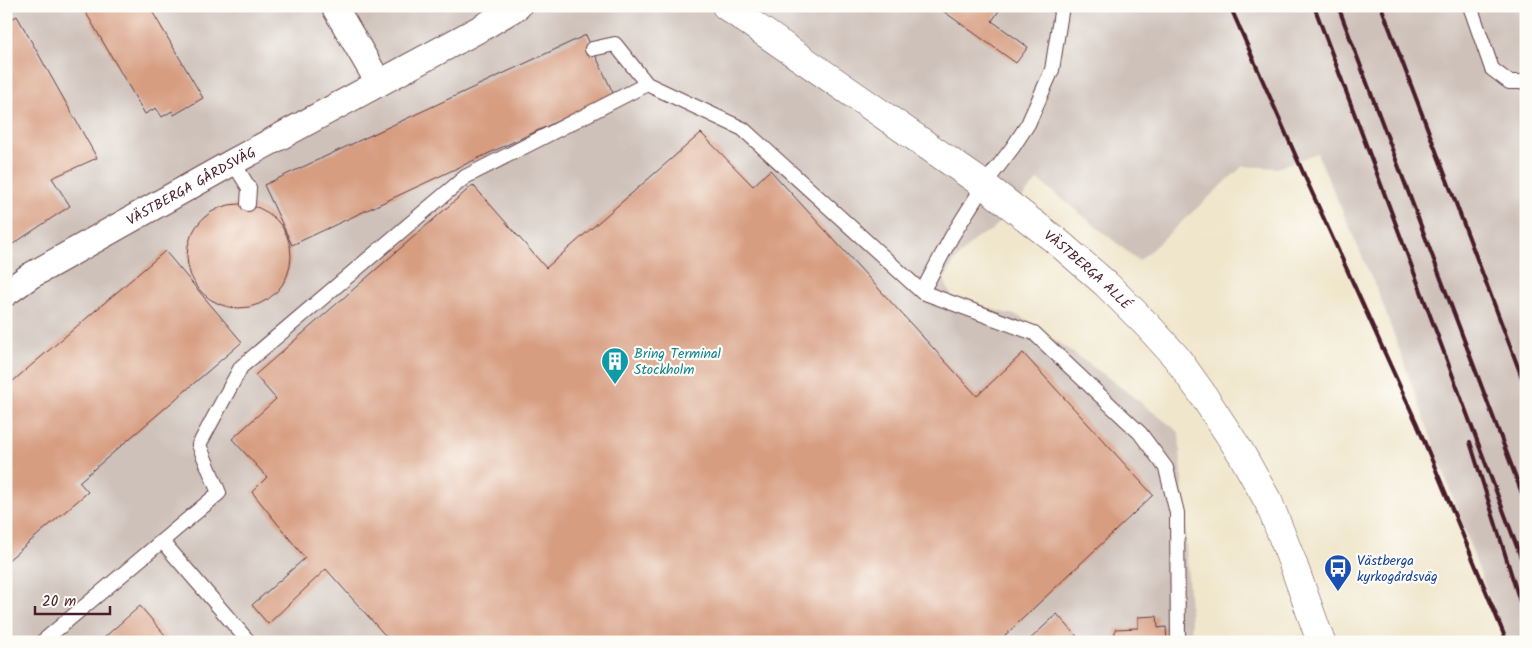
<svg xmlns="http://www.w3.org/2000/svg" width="1532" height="648" viewBox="0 0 1532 648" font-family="Kalam,sans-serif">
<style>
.industrial{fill:#cec1b9}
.building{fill:#d79d81}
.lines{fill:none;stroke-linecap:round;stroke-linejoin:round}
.lane-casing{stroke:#633d43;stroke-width:16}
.street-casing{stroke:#633d43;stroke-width:28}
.secondary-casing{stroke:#633d43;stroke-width:29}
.lane{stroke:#fff;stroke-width:14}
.street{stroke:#fff;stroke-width:26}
.secondary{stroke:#fff;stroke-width:28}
.rail{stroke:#4a1f2b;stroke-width:4}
.labels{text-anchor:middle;stroke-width:4.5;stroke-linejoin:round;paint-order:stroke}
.street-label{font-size:14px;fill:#4a1f2b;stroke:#fdfcf7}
.culture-label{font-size:14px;fill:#0d838f;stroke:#fdfcf7;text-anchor:start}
.transit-label{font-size:14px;fill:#164399;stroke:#fdfcf7;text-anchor:start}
</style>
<rect width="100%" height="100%" fill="#fdfcf7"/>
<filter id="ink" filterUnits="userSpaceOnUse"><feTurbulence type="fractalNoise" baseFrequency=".02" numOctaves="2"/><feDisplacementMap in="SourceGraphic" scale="10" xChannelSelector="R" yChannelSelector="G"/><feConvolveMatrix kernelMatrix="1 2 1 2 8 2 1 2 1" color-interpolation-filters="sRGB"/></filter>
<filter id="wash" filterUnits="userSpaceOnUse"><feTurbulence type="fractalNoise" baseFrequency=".0096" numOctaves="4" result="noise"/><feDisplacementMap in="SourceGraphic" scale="20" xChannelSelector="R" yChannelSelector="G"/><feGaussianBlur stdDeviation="1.12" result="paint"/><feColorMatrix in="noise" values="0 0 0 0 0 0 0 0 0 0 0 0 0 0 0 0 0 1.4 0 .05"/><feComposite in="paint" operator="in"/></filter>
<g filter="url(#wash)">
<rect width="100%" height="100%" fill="#f0e6cc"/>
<path class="industrial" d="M6,6H1526V642H1505L1382,302L1317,153L1277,168L1243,166L1139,261L1038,180L992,230L977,237L955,261L944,279L952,298L1021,317L1102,373L1179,432L1192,642H6Z"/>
<g id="blocks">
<path class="building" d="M82,6H149L203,98L174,115L172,111L162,117L156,108L145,114Z
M936,6H1002L992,21L1028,47L1016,63Z
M17,16L97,158L52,178L70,206L13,244L6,235V22Z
M586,35L614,95L292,245L264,185Z
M701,133L753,186L770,170L977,396L1023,353L1153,495L998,642H391L326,569L268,624L252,605L305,558L252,492L267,477L232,439L276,399L255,375L473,185L546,268Z
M187 256a52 52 0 1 1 104 0a52 52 0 1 1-104 0Z
M165,251L242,342L79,482L88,492L6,562V387Z
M140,606L171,642H99Z
M1057,614L1082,642H1027Z
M1157,616L1158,628L1166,627L1167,642H1115V629L1138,628V617Z"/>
</g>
</g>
<g filter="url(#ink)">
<use href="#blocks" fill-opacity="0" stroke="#633d43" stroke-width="1"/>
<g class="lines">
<g class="lane-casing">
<path id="lane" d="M1470,6L1492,69L1509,82H1526
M592,49L615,44L647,84
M233,162L249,188L248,204
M922,292L952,236L984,185L1013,147L1028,124L1052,70L1062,6
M162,541L249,642
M42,642L219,493L199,445L241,367L465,177L647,84L743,129L922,292L1034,333L1140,433L1166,468L1177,513L1178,642"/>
</g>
<g class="street-casing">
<g id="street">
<path d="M334,6L379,83"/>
<path id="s1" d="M6,293L30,276L233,162L483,27L518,6"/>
</g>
</g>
<g class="secondary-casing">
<g id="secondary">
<path id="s2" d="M726,6L984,185L1059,243L1106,284L1148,326L1176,357L1201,392L1241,453L1269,503L1292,561L1321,642"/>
</g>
</g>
<use href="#lane" class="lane"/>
<use href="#street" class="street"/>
<use href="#secondary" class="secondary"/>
<path class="rail" d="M1230,6L1305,177L1417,424L1507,642
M1314,6L1526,571
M1338,6L1526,504
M1381,6L1526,388
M1470,442L1526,621"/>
</g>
</g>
<defs>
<g id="building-pin" transform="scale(1.4375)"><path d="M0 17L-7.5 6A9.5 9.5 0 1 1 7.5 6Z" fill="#0f9aa8" stroke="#fdfcf7"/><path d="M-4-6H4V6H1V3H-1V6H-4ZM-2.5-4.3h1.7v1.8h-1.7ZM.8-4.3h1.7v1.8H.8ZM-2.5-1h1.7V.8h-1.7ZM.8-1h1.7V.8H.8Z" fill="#fff"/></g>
<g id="bus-pin" transform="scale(1.4375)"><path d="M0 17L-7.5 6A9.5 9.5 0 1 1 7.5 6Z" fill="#1a4fb4" stroke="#fdfcf7"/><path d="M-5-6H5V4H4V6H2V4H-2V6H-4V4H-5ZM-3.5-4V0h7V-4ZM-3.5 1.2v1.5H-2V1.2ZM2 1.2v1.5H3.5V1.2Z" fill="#fff"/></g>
</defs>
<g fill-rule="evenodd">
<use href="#building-pin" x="615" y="361"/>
<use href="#bus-pin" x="1338" y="568"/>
</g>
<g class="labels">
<g class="street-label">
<text dy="5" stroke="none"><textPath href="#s1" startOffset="214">VÄSTBERGA GÅRDSVÄG</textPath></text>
<text dy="5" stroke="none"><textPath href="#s2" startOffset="448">VÄSTBERGA ALLÉ</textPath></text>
</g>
<g class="culture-label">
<text x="634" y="358">Bring Terminal<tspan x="634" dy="16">Stockholm</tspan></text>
</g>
<g class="transit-label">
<text x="1357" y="565">Västberga<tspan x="1357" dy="16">kyrkogårdsväg</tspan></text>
</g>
</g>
<rect width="1532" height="648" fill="none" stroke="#fdfcf7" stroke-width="25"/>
<path d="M35 606v8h75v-8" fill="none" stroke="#4a1f2b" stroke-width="2.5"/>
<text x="42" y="606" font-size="15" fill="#4a1f2b" stroke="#fdfcf7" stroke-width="4" paint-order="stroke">20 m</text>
</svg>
